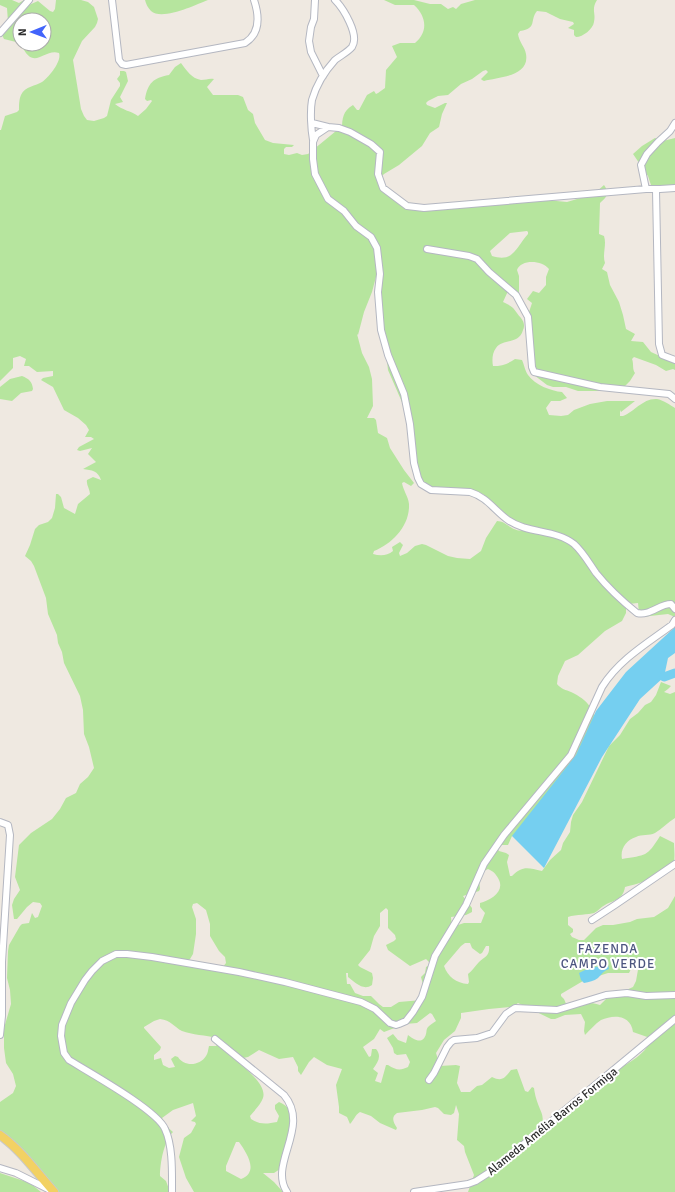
<svg xmlns="http://www.w3.org/2000/svg" width="675" height="1192" viewBox="0 0 675 1192" font-family="Signika,sans-serif">
<style>
.green{fill:#b6e59e;fill-rule:evenodd}
.water{fill:#75cff0}
.lines{fill:none;stroke-linecap:round;stroke-linejoin:round}
.river{stroke:#75cff0;stroke-width:9}
.minor-casing{stroke:#b4b7c1;stroke-width:8}
.major-casing{stroke:#c9c9c9;stroke-width:10}
.minor{stroke:#fff;stroke-width:6}
.major{stroke:#f2d163;stroke-width:8}
.labels{text-anchor:middle;stroke-width:4;stroke-linejoin:round;paint-order:stroke}
.street-label{font-size:12px;fill:#2e2e2e;stroke:#fff}
.neighbourhood-label{font-size:13px;letter-spacing:1px;fill:#4d5680;stroke:#fff}
</style>
<rect width="100%" height="100%" fill="#efe9e1"/>
<path class="green" d="M0,0H12L19,3L24,0H31L29,5L38,1L50,11L53,12L55,9L56,0H81L88,2L94,7L98,19L97,23L95,27L82,41L73,60L81,109L84,116L87,120L94,121L104,118L107,116L111,100L120,86V83L117,79L120,75V71H124L126,72L128,81L120,97L123,102L115,104C122,110 131,111 138,116L146,109L152,101L151,100L147,101L145,99C148,83 153,78 169,75L175,67L181,63C187,71 191,78 201,80C206,80 209,78 214,79L207,87L213,95H238L243,97L248,110L253,114L255,123L265,140L273,143L294,145L292,147H286L284,149V154L289,155L297,153L302,155L308,154L336,131L342,129C342,118 343,111 353,105L357,110H359L367,95L374,91L376,94L378,93L385,88L386,70L397,57L392,46L400,43H415C428,32 427,17 414,5H395L384,0H414L430,4H441L448,9L453,7L456,9L461,4L475,0H597C591,10 596,12 594,22C593,29 583,37 576,37L574,35V30L568,28L574,24L573,22L560,19L546,12L537,11C529,21 538,28 520,31L518,34C519,42 525,47 526,54C530,77 498,77 484,81L482,80L481,79L488,72L486,70L483,71L472,79L461,84L448,95L438,96L428,101L426,103L427,105L435,108L445,103H447L442,114L439,127L430,133L422,146L399,165L384,174L380,178V184L406,203L426,206L490,205L513,202L546,200L567,202L594,194L604,185C610,193 607,197 600,203L599,234L604,236C607,245 602,254 605,263L602,269L607,272L610,285L619,302L623,315L626,329L635,334L631,341L643,342L651,352L675,363V370L673,369L666,371L656,365L634,357L632,359C634,364 632,369 635,373L630,381L625,386L611,391H578L566,387H553L547,385L534,375L531,318L528,315L532,303L527,299L533,291L539,293L546,285V277L549,269C542,260 521,259 517,270L519,276V294L518,295L508,291L503,302C516,308 513,309 521,318C524,322 525,326 523,330C519,345 503,338 496,348C492,353 492,361 493,366C502,366 508,364 515,359L522,360C524,364 525,371 528,375C535,385 551,391 562,392L567,398L560,401H551L546,408L549,415L561,416L568,415L574,410L590,404L607,401H635L621,412L620,410V416H623C634,412 643,398 657,399C663,400 670,405 675,408V617L668,614L641,617L639,613L638,603L628,604L626,607V613L622,621L605,631L578,655L565,661L558,676L557,684C561,689 566,690 571,692C588,700 594,709 598,726L521,837L512,836L508,845H502L497,848L499,851L506,853L509,855L507,862L510,876H512C523,865 528,868 542,871L550,860L561,850L563,843L570,832L571,822L573,815L582,802L609,746L620,735L630,719L638,713L645,705L651,702L656,695L661,682L671,686L668,689L664,692L670,694L675,692V818C668,822 662,829 655,833C649,836 642,834 636,837C626,840 620,849 622,859C646,855 647,857 660,836L674,843C674,848 675,856 674,861C668,875 638,884 625,887C623,900 614,900 605,905C601,907 598,911 594,913C589,915 576,914 568,917V925L573,929V932L570,934L572,937L579,940H584L596,928L603,925H613L630,922L637,919L654,917L668,908L675,896V1192H468L474,1175L465,1152L464,1146L457,1140L459,1114L456,1105L454,1113L451,1115L444,1114L438,1108L435,1107L422,1110L397,1113C391,1117 393,1122 397,1128L396,1130L380,1123L371,1116L360,1112C355,1115 354,1120 350,1124L347,1117L339,1113V1107L336,1085L342,1069L327,1065L314,1057L309,1062L301,1075L298,1071V1067L293,1057L279,1059L259,1050L248,1057L243,1058L224,1048L227,1053C237,1062 268,1083 263,1098C261,1104 254,1111 250,1116L251,1119C260,1125 267,1124 277,1122L279,1116L275,1109V1105L279,1102C288,1106 292,1111 294,1121L280,1169L274,1173H263L274,1182L283,1192H194L186,1178L179,1157L184,1138L191,1133L196,1124L195,1122L191,1121L196,1116L193,1103L173,1110L162,1118L165,1125L173,1132C164,1141 160,1163 160,1176L166,1181L170,1192H54L0,1137V1102L13,1093L16,1086L13,1074L6,1063L4,1048V1028L11,1004L10,990L7,978L8,951L9,945L20,926L22,924L29,923L32,913L35,918L38,917L42,906L40,903L33,902L27,907L17,919H14L12,905L14,899L20,890L15,877L19,845L31,833L52,819L60,809L66,798L76,793L80,784L88,777L94,768L89,747L84,734L83,710L80,696L64,663L62,652L58,643L57,635L48,614L46,598L34,566L31,561L25,556L30,545L35,529L39,525L48,522L52,518L55,508L56,494H58L61,497L64,508L75,514L78,504L90,494C90,489 86,485 87,480L93,477L101,480C98,471 92,470 83,469L96,462L88,454L92,448L80,451L77,450L79,447L94,439L91,437H85L89,430L86,425L78,418L64,410L53,387L41,380L43,378L53,376V371L37,372L29,366H24L26,359L20,356L13,358V368L0,381V130H1L5,116L17,112L19,110C19,106 19,99 21,95C25,86 36,86 42,82C49,77 62,61 59,53C43,48 34,73 21,44H44V20H20V43L4,39L2,35L8,22L7,8L0,5ZM527,231L528,232V234C516,247 514,263 492,256L490,251L510,233ZM377,273L388,370L408,416L418,476L425,484L435,488L483,494L506,516L525,530C512,533 507,521 497,521L486,538L481,551L470,559L457,558L448,556L426,545L422,544L415,546L407,553L400,556L399,553L403,545L400,542L392,547L393,551C387,556 380,556 373,554L374,551C392,544 410,526 409,504C408,496 403,490 402,483L404,482L411,486L414,483L404,470L390,448L387,438L378,433L376,420L374,418H367L373,406L372,379L369,367L362,353L357,334L358,335L364,312L372,292ZM488,869C494,872 495,873 498,878C506,891 491,900 480,903V907L485,913L481,923H464L452,927L451,917L466,915L472,912V908L463,896L479,891L480,889L479,879L482,872ZM197,903L206,910L210,924V936L219,951L225,957L226,963L222,968L186,965L181,966L190,959L193,954L196,934V919L192,907L193,904ZM386,908L388,910V928L395,935L396,939L394,941L386,945L388,950L410,966L426,959L431,964L426,967L425,973L421,977L425,992L422,1000L399,1002L391,1007H383L379,1004L371,996H363L355,993L350,984H347L346,973H348V977C356,983 363,991 372,985L373,978L372,973L360,967L358,965L370,950L374,936L380,926V913ZM465,943H470L472,948L480,954L482,953L486,946H489C490,956 485,956 479,962C475,966 472,971 468,974L469,982L468,984C456,983 448,977 444,966L461,946ZM637,963L639,964L636,981L633,987L606,999L600,1005C588,1001 579,1003 567,1006L564,999L561,996V994L583,981L608,973H629L632,967ZM518,1003L551,1019H555L565,1015L581,1014L585,1022L584,1031L585,1035C590,1030 595,1024 601,1020C614,1014 631,1015 633,1032L653,1039C648,1047 641,1055 633,1060C619,1070 604,1074 599,1092H593L587,1095L579,1105L553,1125L538,1139L529,1143C554,1113 538,1118 534,1088L532,1087L528,1092L525,1091L517,1069L511,1070C505,1078 502,1082 492,1077L482,1085L477,1086L470,1092H461L457,1083L460,1066L456,1065L440,1066L436,1053L444,1040L455,1031L461,1018V1013L489,1009L510,1007L514,1006ZM430,1013L432,1014L436,1021C433,1023 430,1025 428,1027C426,1030 427,1030 426,1034C423,1045 414,1040 408,1035L406,1043L398,1040L393,1034L387,1038L393,1048L394,1053L397,1055L406,1054L410,1062L408,1067C400,1071 396,1070 388,1065H386L381,1083L375,1081L378,1073L373,1069C378,1062 382,1056 376,1049H372L371,1056L369,1057L363,1047L374,1039L380,1029L384,1032L405,1024L417,1023ZM160,1019C171,1020 174,1027 182,1031C192,1035 206,1035 217,1038L219,1042L216,1046H209C208,1050 208,1053 206,1056C200,1066 184,1067 178,1057L175,1056L171,1059L175,1067L169,1068L163,1065L161,1058L154,1060V1055L160,1050L161,1047L144,1028V1027L154,1021ZM236,1142H239C246,1152 260,1172 241,1179L226,1171V1166Z
M145,0H208C195,5 162,21 151,11C148,8 146,4 145,0Z
M655,138L663,141L675,138V190L656,188L651,185L648,176L633,154L642,146Z
M22,376C29,379 32,381 33,389L32,391L21,393L12,401L0,399V387L10,379Z
M0,1173L30,1183L41,1192H0Z"/>
<path class="water" d="M675,627V653L668,658L664,677L640,699L602,757L544,868L512,836L576,755L596,711L626,672Z
M608,965L609,969C603,971 602,974 598,978C594,981 589,982 584,983L581,980L579,973L589,968Z"/>
<g class="lines">
<path class="river" d="M664,677L675,673"/>
<g class="minor-casing">
<path id="minor" d="M112,0L119,60L122,64L126,65L245,43C261,33 259,15 254,0
M315,0L314,19L311,27L309,41L311,52L323,76
M0,33L29,0
M312,123L328,127
M675,123L670,131L658,142L647,154L641,165L646,189H660L675,188
M313,140C311,129 310,111 312,100C316,86 325,71 335,60C340,56 348,52 352,47C360,35 343,8 335,0
M646,189L424,208L407,206L383,188L378,174L380,152L371,144L350,132L339,128L328,127L316,135L313,142V159L315,174L328,199L344,211L356,226L371,237L377,248L380,274L378,292L381,330L388,355L404,394L410,424L414,463L418,478L421,484L431,490L470,492C487,497 495,511 508,520C528,534 555,529 574,544C583,552 589,563 596,573C608,588 622,601 637,613C650,616 659,604 671,604L675,609
M656,190L659,344L662,355L675,360
M427,249L469,256L477,259L489,272L516,295L528,317L532,367L534,372L600,387L669,394L675,399
M0,822L8,825L10,835L2,962V1016L0,1035
M592,920L615,905L675,864
M215,1039L284,1095C311,1127 268,1164 287,1192
M429,1080L434,1073L447,1047L451,1042L454,1040L477,1038L492,1033L506,1014L515,1008L557,1010L606,995L627,993L646,996L675,995
M0,1168L16,1173L52,1191
M172,1192C172,1173 173,1146 165,1129C157,1110 90,1073 69,1060L64,1053L61,1036L62,1025L71,1003L85,980L92,971L102,961L116,954H127L152,957L239,972L285,982L361,1002L375,1009L390,1023L396,1025L399,1024L406,1021L413,1012L422,997L435,956L466,905L484,864L504,835L571,755L602,687C619,660 646,644 672,625L675,620
M414,1192L468,1184L476,1181L490,1172L675,1019"/>
</g>
<g class="major-casing">
<path id="major" d="M0,1135C21,1150 37,1173 54,1192"/>
</g>
<use href="#minor" class="minor"/>
<use href="#major" class="major"/>
</g>
<g class="labels">
<g class="street-label">
<text transform="translate(552 1121) rotate(-39)" y="4">Alameda Amélia Barros Formiga</text>
</g>
<g class="neighbourhood-label">
<text x="608" y="953">FAZENDA<tspan x="608" dy="15">CAMPO VERDE</tspan></text>
</g>
</g>
<g transform="translate(32 32) rotate(269)"><circle r="19" fill="#ffffff" stroke="#ababab"/>
<path d="M0-3L7 15L0 10L-7 15Z" fill="#4264fb"/>
<text y="-6" font-size="11" font-weight="bold" text-anchor="middle" fill="#2e2e2e">N</text>
</g>
</svg>
